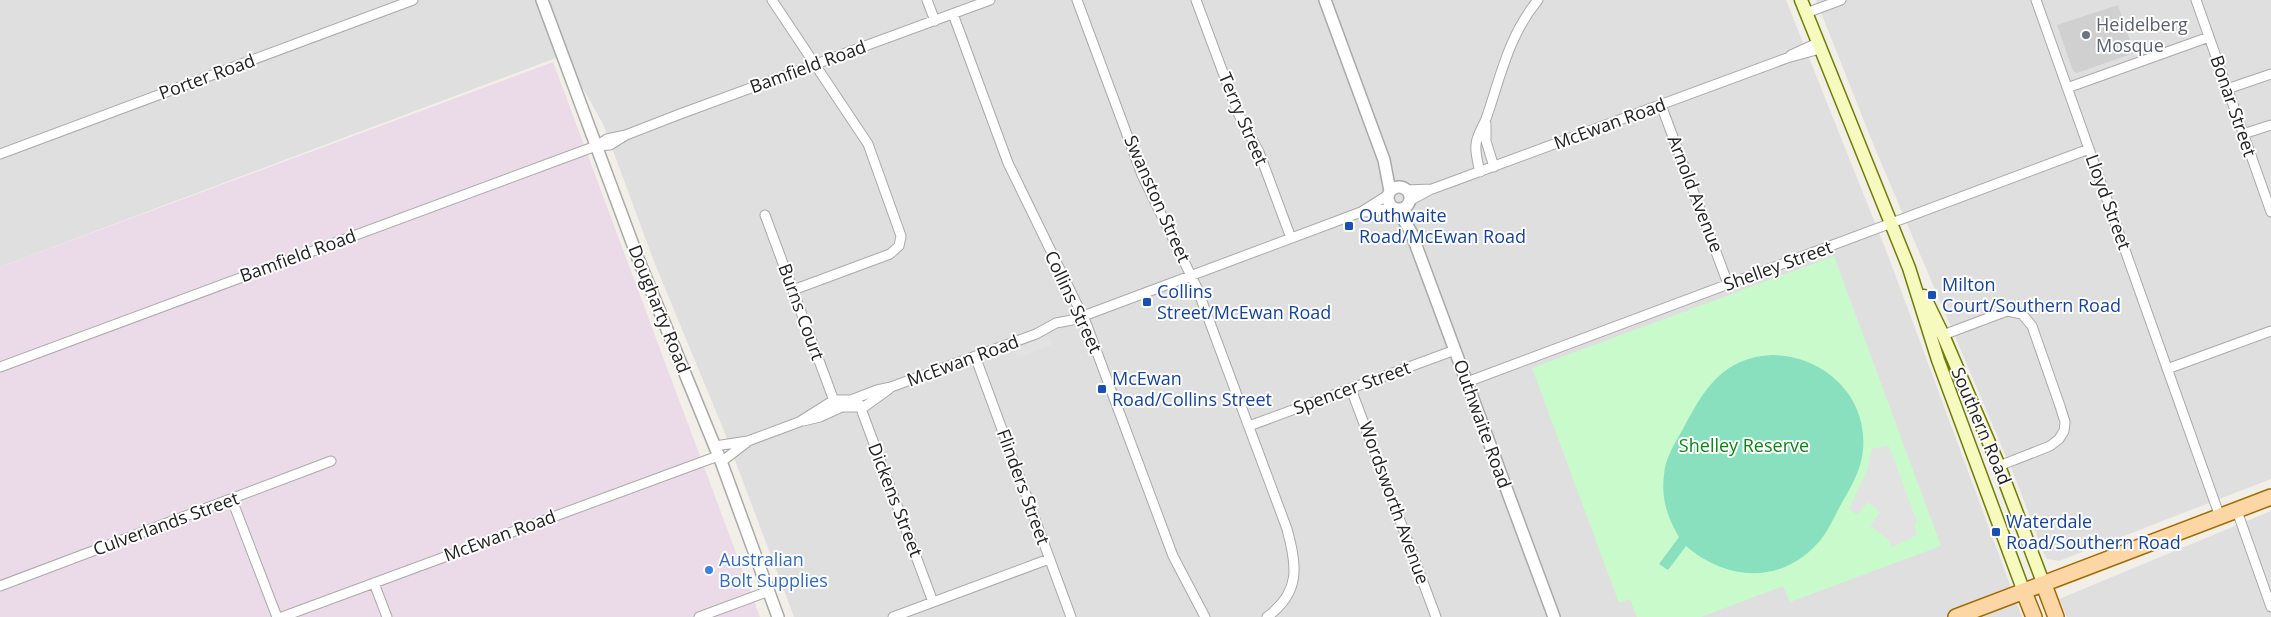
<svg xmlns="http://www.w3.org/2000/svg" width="2271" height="617" viewBox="0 0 2271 617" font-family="'Open Sans',sans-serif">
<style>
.residential{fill:#e0dfdf}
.industrial{fill:#ebdbe8}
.religious{fill:#d0d0d0}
.park{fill:#c8facc}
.pitch{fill:#88e0be}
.parking{fill:#e2e2e2}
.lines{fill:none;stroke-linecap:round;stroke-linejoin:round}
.minor-casing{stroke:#a9a9a9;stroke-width:11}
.tertiary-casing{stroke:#a9a9a9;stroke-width:14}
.secondary-casing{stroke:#707d05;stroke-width:15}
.primary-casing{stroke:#a06b00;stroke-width:18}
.minor{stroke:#fff;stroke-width:9}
.tertiary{stroke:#fff;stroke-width:11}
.secondary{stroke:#f7fabf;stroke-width:12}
.primary{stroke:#fcd6a4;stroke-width:15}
.worship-dot{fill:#6b7280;stroke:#fff;stroke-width:2}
.transit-dot{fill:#1a4fb4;stroke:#fff;stroke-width:2}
.shop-dot{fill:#3f7fe0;stroke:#fff;stroke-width:2}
.labels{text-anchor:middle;stroke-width:4;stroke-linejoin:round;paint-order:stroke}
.worship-label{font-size:18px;fill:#5b616d;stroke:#fff;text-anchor:start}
.street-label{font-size:18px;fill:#222;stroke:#fff}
.transit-label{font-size:18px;fill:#164399;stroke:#fff;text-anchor:start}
.park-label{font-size:18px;fill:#0c8416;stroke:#fff}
.shop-label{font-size:18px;fill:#366cbe;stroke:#fff;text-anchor:start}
</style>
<rect width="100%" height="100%" fill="#f2efe9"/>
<path class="residential" d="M0,0H1786L1889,258L2022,617H794L722,426L655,264L603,124L564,55L0,267Z
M1816,0H2271V479L2059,561L2047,559L2043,552L2016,480L1874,146Z
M2271,511V617H2067L2059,599Z"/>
<path class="industrial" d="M553,62L760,617H0V267Z"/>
<path class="religious" d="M2118,5L2134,53L2077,73L2073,71L2057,25Z"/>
<path class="park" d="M1834,256L1941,546L1790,602L1783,586L1701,617H1637L1630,599L1619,603L1532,368Z"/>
<path class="pitch" d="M1773,355C1824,356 1868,396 1863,450C1861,471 1850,489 1840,506C1833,520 1826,535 1816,545C1778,585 1726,580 1686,546L1668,570L1659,564L1679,537C1667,517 1661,498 1664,475C1665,458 1675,443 1683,429C1704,389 1723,357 1773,355Z"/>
<path class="parking" d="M1049,336L1052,345L1017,358L1014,349Z
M1889,446L1917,522L1915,524V528L1917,535L1892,547L1889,540L1870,526L1880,512L1868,502L1857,515L1849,509L1867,471L1872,449Z"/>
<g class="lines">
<g class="minor-casing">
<path id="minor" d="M772,0L868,144L901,236L899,246L890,254L793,290
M927,0L935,21
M1077,0L1142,175L1197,288L1287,529C1297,566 1301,592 1267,617
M1196,0L1238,113L1259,152L1291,238
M2036,0L2220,517
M2196,0L2271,212
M1806,13L1841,0
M953,14L1008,163L1086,323L1173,556L1205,617
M1791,55L1817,43
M2067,88L2209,37
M2227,89L2271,74
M1661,105L1728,284
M1486,124V141L1494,167
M2243,134L2271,125
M596,146L610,145L626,135L680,114L990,0
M0,154L413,0
M1480,172C1478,163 1475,154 1476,145C1476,135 1484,126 1487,116C1501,75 1509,35 1538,0
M1406,190L1432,189L1443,185L1787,58L1820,49
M1409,201L1430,190
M1366,212L1392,208
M765,215L837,409
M1078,318L1361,212L1388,195
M1943,335L2007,311L2022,314L2032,326L2060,406L2065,422L2064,431L2059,439L2050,446L1999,466
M975,356L1071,617
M0,367L596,146L607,139L626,135
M2167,369L2271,331
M1467,382L2089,149
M1351,389L1436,617
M857,398L933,602
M803,421L820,417L842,407H864L889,389
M1249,426L1455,350
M715,446L748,441L799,422L834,400H851L877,390L891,387L1036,334L1056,323L1072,320
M721,462L746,443
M232,500L277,617
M2237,511L2271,607
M374,583L387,617
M0,586L331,461
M282,617L718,456
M699,617L769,591
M893,617L1049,559"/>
</g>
<g class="tertiary-casing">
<path id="tertiary" d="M542,0L639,261L722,464L778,617
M1325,0L1384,160L1390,191
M1388 198a11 11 0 1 1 22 0a11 11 0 1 1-22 0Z
M1397,209L1411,232L1554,617"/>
</g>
<g class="secondary-casing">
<path id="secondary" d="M1801,0L1909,268L1938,360L2024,592
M1924,296L1943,335L1999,466L2044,585"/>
</g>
<g class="primary-casing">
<path id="primary" d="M2044,585L2056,617
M2024,592L2034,617
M1956,617L2271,497"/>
</g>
<use href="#minor" class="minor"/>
<use href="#tertiary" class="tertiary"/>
<use href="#secondary" class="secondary"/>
<use href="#primary" class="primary"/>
</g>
<circle class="worship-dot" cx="2086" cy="35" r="5"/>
<g class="transit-dot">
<rect x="1344" y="221" width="10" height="10" rx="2.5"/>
<rect x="1927" y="290" width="10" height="10" rx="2.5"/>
<rect x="1142" y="297" width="10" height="10" rx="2.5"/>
<rect x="1097" y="384" width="10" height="10" rx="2.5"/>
<rect x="1991" y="527" width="10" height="10" rx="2.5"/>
</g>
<circle class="shop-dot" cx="709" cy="570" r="5"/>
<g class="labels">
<g class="worship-label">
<text x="2096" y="31">Heidelberg<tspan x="2096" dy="21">Mosque</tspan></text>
</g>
<g class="street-label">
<text transform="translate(808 67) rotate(-20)" y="6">Bamfield Road</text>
<text transform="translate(207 77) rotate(-20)" y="6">Porter Road</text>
<text transform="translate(2233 106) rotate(71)" y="6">Bonar Street</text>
<text transform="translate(1243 119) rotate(67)" y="6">Terry Street</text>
<text transform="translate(1610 124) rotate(-20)" y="6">McEwan Road</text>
<text transform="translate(1695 194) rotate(69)" y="6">Arnold Avenue</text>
<text transform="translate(1157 199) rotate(66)" y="6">Swanston Street</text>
<text transform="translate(2108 202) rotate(70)" y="6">Lloyd Street</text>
<text transform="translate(298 256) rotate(-20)" y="6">Bamfield Road</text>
<text transform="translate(1778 266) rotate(-20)" y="6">Shelley Street</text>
<text transform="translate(1073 302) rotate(65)" y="6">Collins Street</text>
<text transform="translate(659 309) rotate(68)" y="6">Dougharty Road</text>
<text transform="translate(801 312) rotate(70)" y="6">Burns Court</text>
<text transform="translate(963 361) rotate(-20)" y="6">McEwan Road</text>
<text transform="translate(1352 388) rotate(-20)" y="6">Spencer Street</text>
<text transform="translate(1482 424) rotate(70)" y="6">Outhwaite Road</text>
<text transform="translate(1981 426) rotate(67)" y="6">Southern Road</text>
<text transform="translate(1023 487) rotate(70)" y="6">Flinders Street</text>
<text transform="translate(895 500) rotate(69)" y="6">Dickens Street</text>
<text transform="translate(1394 503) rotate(70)" y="6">Wordsworth Avenue</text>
<text transform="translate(166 524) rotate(-20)" y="6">Culverlands Street</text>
<text transform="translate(500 536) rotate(-20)" y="6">McEwan Road</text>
</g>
<g class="transit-label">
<text x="1359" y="222">Outhwaite<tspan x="1359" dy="21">Road/McEwan Road</tspan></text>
<text x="1942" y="291">Milton<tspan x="1942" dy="21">Court/Southern Road</tspan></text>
<text x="1157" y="298">Collins<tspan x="1157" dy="21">Street/McEwan Road</tspan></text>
<text x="1112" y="385">McEwan<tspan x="1112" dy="21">Road/Collins Street</tspan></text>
<text x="2006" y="528">Waterdale<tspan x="2006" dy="21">Road/Southern Road</tspan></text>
</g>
<g class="park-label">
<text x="1744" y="452">Shelley Reserve</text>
</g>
<g class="shop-label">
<text x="719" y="566">Australian<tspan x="719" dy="21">Bolt Supplies</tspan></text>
</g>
</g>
</svg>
